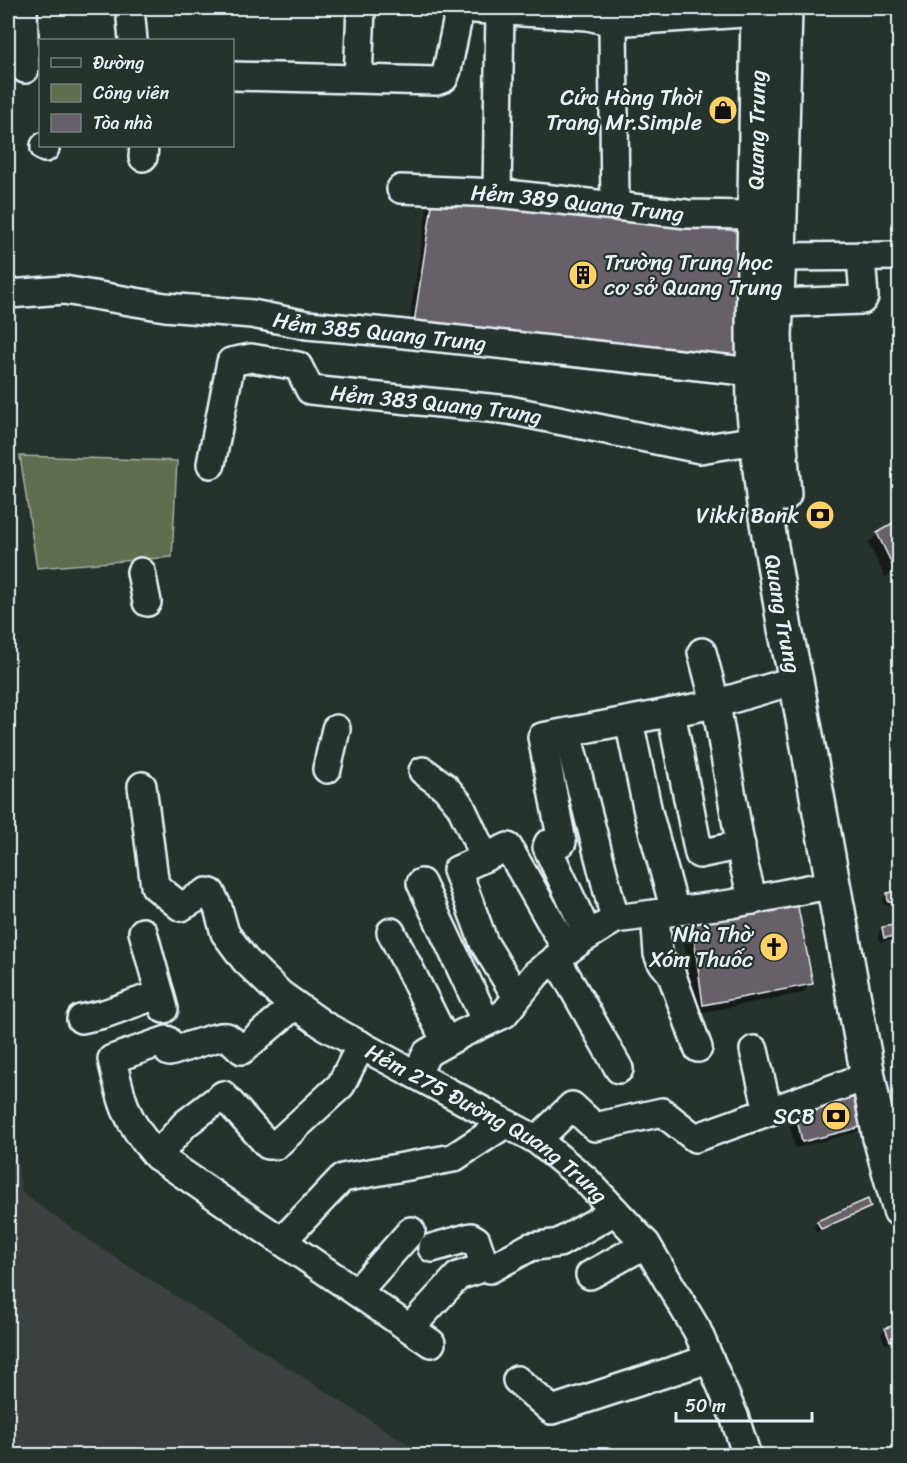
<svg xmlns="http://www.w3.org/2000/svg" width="907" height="1463" font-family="Sriracha,sans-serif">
  <rect width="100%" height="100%" fill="#26332d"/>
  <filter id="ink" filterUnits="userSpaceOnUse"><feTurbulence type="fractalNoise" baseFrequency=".0167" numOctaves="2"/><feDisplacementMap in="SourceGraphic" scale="12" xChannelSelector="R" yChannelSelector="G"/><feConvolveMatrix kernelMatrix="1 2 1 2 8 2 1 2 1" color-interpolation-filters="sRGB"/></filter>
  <g filter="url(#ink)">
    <path fill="#3a403f" d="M8 1103 22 1193 102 1249 425 1455H8Z"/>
    <path fill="#616d4f" stroke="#a4afa4" stroke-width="1.5" d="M20 456 177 461 172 557 37 568Z"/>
    <g fill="#0007">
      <path d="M434 200 742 227 408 330 427 207Z"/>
      <path d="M900 518V569L885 577 868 543Z"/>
      <path d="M900 893V904L884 905 883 899 888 894Z"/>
      <path d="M692 918 811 984 802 993 694 1014 682 927Z"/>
      <path d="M900 926V947L893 948 891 940 880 942 878 933 883 928Z"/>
      <path d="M900 959V970H898L897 962Z"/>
      <path d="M870 1095 868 1129 795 1148 788 1118Z"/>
      <path d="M870 1206 865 1211 816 1232 814 1227 818 1222Z"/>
      <path d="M900 1325V1341L885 1344 881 1334 886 1329Z"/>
    </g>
    <g fill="#676069" stroke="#e8f1f8" stroke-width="1.5">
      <path d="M433 198 743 226 746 367 414 323Z"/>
      <path d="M900 518V566L894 568 877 533Z"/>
      <path d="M900 891V901L888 902 887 893Z"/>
      <path d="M797 902 813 984 703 1005 691 916Z"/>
      <path d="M900 924V944L897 945 896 936 884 938 882 927Z"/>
      <path d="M871 1093 877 1123 802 1142 795 1109Z"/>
      <path d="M868 1199 871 1207 821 1229 817 1221Z"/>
      <path d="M900 1324V1339L890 1341 885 1328Z"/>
    </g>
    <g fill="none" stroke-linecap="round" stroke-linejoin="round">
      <g stroke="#e8f1f8" stroke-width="32">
        <g id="minor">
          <path d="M23 8 25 69"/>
          <path d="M130 8 133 40"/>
          <path d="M458 8 588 16 613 22 758 12"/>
          <path d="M613 22 615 206"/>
          <path d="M232 76 436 81 444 78 447 70 460 8"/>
          <path d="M358 78 361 8"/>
          <path d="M45 148V146"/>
          <path d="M143 157 144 146"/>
          <path id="s1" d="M401 189 497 193 687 214 754 215"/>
          <path d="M497 193 500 10"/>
          <path d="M779 257 900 256"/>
          <path id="s2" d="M8 294 64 290 165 307 252 314 307 325 386 332 753 372"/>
          <path d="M776 303 862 300 864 297 861 256"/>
          <path id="s3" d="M211 464 231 362 251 358 298 366 310 390 509 410 700 449 757 440"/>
          <path d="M141 572 147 602"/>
          <path d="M702 652 717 710 744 866 753 900"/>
          <path d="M671 713 699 854 741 845"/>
          <path d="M629 721 648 812 675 911"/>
          <path d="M567 733 615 919"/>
          <path d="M327 769 336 729"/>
          <path d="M423 771 445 787 460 805 484 856"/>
          <path id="s4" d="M142 786 155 886 181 907 207 892 211 893 218 908 225 933 245 960 280 994 325 1026 537 1140 586 1180 646 1244 697 1330 734 1416 747 1456"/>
          <path d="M421 883 486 1022"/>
          <path d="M655 914 658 954 661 961 671 973 698 1048"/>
          <path d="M143 932 164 1009"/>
          <path d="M391 932 446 1042"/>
          <path d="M588 935 547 847 548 844 562 842 542 737 715 704 796 680"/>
          <path d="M556 958 619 1069"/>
          <path d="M517 997 484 943 457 870 508 847 567 950"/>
          <path d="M295 1005 242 1050C237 1046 232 1040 227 1037 221 1034 179 1050 169 1052L167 1040 112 1059C122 1104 126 1121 157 1156L431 1343"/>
          <path d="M81 1019 104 1014 160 994"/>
          <path d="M754 1050 768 1111"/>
          <path d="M416 1075 427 1053 463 1033 504 1014 537 973 583 939 615 919 731 904 834 884"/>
          <path d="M537 1140 572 1106 595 1127 662 1112 695 1138 868 1076"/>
          <path d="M157 1156 185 1124 223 1095 268 1145H276L341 1085 361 1045"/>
          <path d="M283 1240 342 1178 453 1158 505 1124"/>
          <path d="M432 1248 471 1237 476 1240 485 1267 490 1269 530 1247 559 1243 615 1211"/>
          <path d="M590 1275 646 1244"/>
          <path d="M357 1292 411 1231"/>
          <path d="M410 1328 458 1276 485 1267"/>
          <path d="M517 1380 552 1410 709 1359"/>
        </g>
      </g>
      <g stroke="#e8f1f8" stroke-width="38">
        <g id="major">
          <path id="s5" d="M758 8 753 329 754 413 764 505 785 629 796 680 868 1076 880 1138 900 1210"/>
          <path d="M784 494 777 407 775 334 779 257 785 8"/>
        </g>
      </g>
      <use href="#minor" stroke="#26332d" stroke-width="27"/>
      <use href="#major" stroke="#26332d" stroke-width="33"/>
    </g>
  </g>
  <defs>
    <g id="shop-disc" transform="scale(1.5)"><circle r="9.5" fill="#ffd166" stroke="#26332d"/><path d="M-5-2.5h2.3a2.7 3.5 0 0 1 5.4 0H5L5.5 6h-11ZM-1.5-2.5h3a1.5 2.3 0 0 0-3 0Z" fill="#111"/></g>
    <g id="building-disc" transform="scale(1.5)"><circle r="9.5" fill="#ffd166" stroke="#26332d"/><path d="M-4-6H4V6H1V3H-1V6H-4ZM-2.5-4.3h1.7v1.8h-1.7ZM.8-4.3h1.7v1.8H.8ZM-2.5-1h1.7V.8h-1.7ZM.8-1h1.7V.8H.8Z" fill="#111"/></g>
    <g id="bank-disc" transform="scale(1.5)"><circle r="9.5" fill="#ffd166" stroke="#26332d"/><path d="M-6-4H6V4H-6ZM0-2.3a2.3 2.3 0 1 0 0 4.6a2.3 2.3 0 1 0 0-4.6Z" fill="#111"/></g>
    <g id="church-disc" transform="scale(1.5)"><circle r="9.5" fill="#ffd166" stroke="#26332d"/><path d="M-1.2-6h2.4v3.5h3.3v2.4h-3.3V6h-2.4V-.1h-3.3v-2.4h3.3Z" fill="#111"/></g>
  </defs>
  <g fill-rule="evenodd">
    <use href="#shop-disc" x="723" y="110"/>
    <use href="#building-disc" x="583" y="275"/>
    <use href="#bank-disc" x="820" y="515"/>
    <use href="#church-disc" x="774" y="947"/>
    <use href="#bank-disc" x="836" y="1116"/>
  </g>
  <g text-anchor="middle" stroke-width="4.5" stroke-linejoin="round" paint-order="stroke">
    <g font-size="22" fill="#e8f1f8" stroke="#26332d" text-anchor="end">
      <text x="702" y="105">Cửa Hàng Thời<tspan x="702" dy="25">Trang Mr.Simple</tspan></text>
      <text x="604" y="270" text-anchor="start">Trường Trung học<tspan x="604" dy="25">cơ sở Quang Trung</tspan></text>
      <text x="799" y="523">Vikki Bank</text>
      <text x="753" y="942">Nhà Thờ<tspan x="753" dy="25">Xóm Thuốc</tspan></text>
      <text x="815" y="1124">SCB</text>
    </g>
    <g font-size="22" fill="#e8f1f8" stroke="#26332d">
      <text transform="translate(756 130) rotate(-89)" y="8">Quang Trung</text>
      <text dy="8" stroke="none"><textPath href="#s1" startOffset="177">Hẻm 389 Quang Trung</textPath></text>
      <text dy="8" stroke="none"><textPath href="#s2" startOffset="375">Hẻm 385 Quang Trung</textPath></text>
      <text dy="8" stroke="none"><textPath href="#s3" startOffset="326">Hẻm 383 Quang Trung</textPath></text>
      <text dy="8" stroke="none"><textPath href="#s5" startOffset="608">Quang Trung</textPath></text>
      <text dy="8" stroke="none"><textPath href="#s4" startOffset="538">Hẻm 275 Đường Quang Trung</textPath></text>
    </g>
  </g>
  <rect width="907" height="1463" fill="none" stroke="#26332d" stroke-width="30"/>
  <rect x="15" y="15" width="877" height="1433" fill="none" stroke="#e8f1f8" stroke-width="2" filter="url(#ink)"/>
  <rect x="39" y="39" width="195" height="108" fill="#26332d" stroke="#747f7e" stroke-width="1.5"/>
  <rect x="51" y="58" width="30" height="9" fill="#26332d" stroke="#747f7e" stroke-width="1.5"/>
  <text x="93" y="69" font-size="18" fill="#e8f1f8">Đường</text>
  <rect x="51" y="84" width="30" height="18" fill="#616d4f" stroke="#747f7e" stroke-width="1.5"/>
  <text x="93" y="99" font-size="18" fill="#e8f1f8">Công viên</text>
  <rect x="51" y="114" width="30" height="18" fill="#676069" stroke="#747f7e" stroke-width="1.5"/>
  <text x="93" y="129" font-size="18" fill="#e8f1f8">Tòa nhà</text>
  <path d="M676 1412v9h136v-9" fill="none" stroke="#e8f1f8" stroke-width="3"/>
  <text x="685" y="1412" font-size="18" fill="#e8f1f8" stroke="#26332d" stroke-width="4.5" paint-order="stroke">50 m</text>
</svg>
